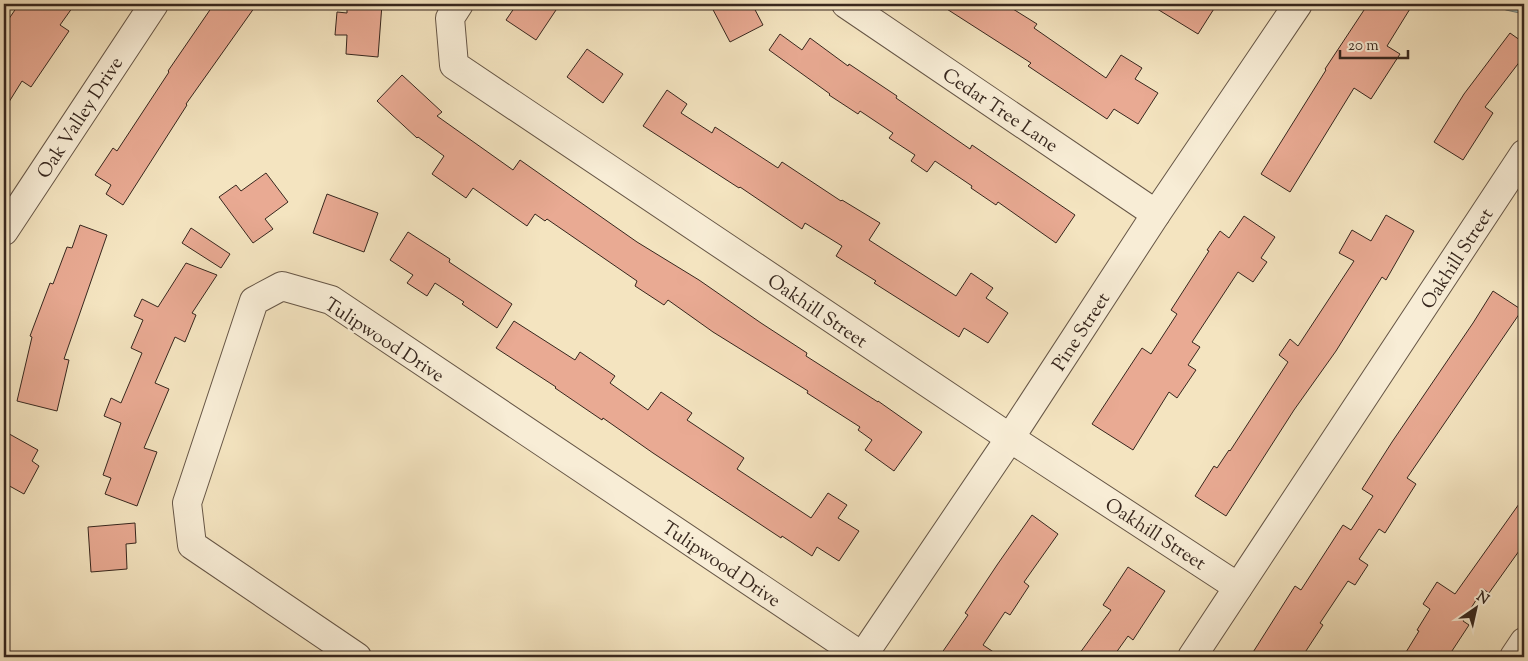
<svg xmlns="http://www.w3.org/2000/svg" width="1528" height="661" font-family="'Sorts Mill Goudy',serif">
  <rect width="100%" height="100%" fill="#f4e4c0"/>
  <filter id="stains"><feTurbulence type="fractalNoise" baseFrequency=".004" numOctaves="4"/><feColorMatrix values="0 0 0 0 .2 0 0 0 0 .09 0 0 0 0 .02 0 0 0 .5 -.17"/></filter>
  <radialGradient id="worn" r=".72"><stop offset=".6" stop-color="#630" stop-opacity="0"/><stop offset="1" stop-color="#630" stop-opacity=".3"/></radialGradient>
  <path fill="#9ebdb9" stroke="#75817b" d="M1494 4H1524V14L1506 10Z"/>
  <g fill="#e9aa93" stroke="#37271e">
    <path d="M19 4H75L60 25 69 31 31 87 22 81 4 110V26Z"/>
    <path d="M214 4H257L186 104 187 105 123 205 106 194 111 185 95 175 113 148 117 151 169 72 168 71Z"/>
    <path d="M347 4H382L378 57 346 54 347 35H335L337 12 347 13Z"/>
    <path d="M517 4H560L536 40 506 20Z"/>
    <path d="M710 4H752L763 25 730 42Z"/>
    <path d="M939 4H1005L1037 24 1034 28 1106 78 1121 55 1142 68 1135 79 1158 93 1138 124 1114 109 1107 119 1028 66 1031 63Z"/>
    <path d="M1149 4H1217L1198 34Z"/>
    <path d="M1368 4H1413L1387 46 1400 54 1371 99 1354 88 1290 192 1261 174 1326 70 1325 69Z"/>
    <path d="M1510 33 1524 43V56L1485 107 1493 113 1463 160 1434 142 1464 94Z"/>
    <path d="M780 34 802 50 810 38 848 66 849 64 897 96 896 98 970 149 972 145 1075 215 1056 243 998 202 996 205 971 188 972 186 935 161 927 172 911 161 915 155 889 138 893 133 860 111 858 114 829 95 830 94 769 50Z"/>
    <path d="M587 49 623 74 603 103 567 77Z"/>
    <path d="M402 75 442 112 437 116 513 170 520 160 637 242 699 280 761 323 807 353 806 356 878 402V401L922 432 894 471 865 450 872 440 858 430 860 427 807 393 808 391 713 332 668 300 664 305 635 286 637 281 547 219 545 221 535 214 527 226 473 188 466 198 432 174 444 156 418 137 417 138 377 101Z"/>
    <path d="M667 90 687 104 681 113 712 133 715 127 778 168 782 162 841 201 842 200 880 223 869 240 956 296 971 273 993 288 986 298 1008 313 988 343 964 328 959 337 874 283 876 281 836 256 842 246 805 223 802 229 740 187 739 188 643 126Z"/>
    <path d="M266 173 288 202 265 219 273 229 253 243 219 197 236 185 241 191Z"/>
    <path d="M327 194 378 213 364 252 313 233Z"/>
    <path d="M1386 215 1414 231 1386 280 1382 277 1336 351 1294 410 1226 516 1195 496 1214 466 1217 468 1229 450 1230 451 1288 362 1279 355 1290 339 1298 346 1354 261 1339 253 1352 230 1371 241Z"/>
    <path d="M1244 216 1275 237 1261 258 1267 262 1253 282 1238 272 1192 342 1200 347 1188 365 1196 370 1177 398 1169 392 1133 450 1092 424 1142 348 1151 354 1177 314 1171 310 1209 251 1207 250 1220 231 1229 238Z"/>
    <path d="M80 225 107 235 64 359 69 360 57 411 17 401 32 337 30 336 50 283 53 284 67 247 72 248Z"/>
    <path d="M191 228 230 254 221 268 182 243Z"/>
    <path d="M408 232 450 259 449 262 512 304 497 328 462 304 464 302 435 283 427 296 407 283 413 275 390 260Z"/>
    <path d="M186 263 217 275 192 313 196 315 185 342 175 337 155 383 169 389 144 448 157 452 137 506 105 494 111 478 103 475 121 423 104 416 111 398 121 403 142 353 131 348 143 320 134 316 142 299 158 307Z"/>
    <path d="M1493 291 1522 310 1407 478 1416 484 1385 533 1379 529 1359 559 1368 565 1355 585 1348 581 1320 623 1323 625 1302 657H1250L1295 586 1301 590 1343 525 1351 530 1373 496 1362 489 1392 442 1473 323Z"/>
    <path d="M514 321 575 360 580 352 615 376 610 383 648 410 661 392 692 413 687 420 744 458 737 469 811 518 828 493 847 505 838 518 859 531 839 561 817 547 812 556 782 536 781 538 653 453 603 418 602 420 555 388 556 387 496 348Z"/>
    <path d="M4 431 38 450 32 461 39 466 24 494 4 483Z"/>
    <path d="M1524 497V544L1489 593 1483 589 1463 621 1469 625 1448 657H1403L1419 631 1417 630 1430 609 1423 604 1437 582 1455 594Z"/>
    <path d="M1032 515 1058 534 1024 582 1029 586 1010 615 1005 612 983 645 1001 657H939L968 615 965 613 997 565Z"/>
    <path d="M135 523 136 543 126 544 127 569 91 572 88 527Z"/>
    <path d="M1128 567 1165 591 1133 640 1128 636 1113 657H1077L1111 610 1103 605Z"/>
  </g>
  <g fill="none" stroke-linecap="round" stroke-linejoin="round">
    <g stroke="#665646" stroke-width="30">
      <g id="minor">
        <path d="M459 4 450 18 454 65 1010 438 1238 587"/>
        <path d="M846 4 1156 214"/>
        <path d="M4 231 154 4"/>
        <path d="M357 657 192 545 187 503 254 301 282 286 331 300 863 657"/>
        <path d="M862 657 1010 438 1156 214 1298 4"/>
        <path d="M1192 657 1524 154"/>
        <path d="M1514 657 1524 642"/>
      </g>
    </g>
    <use href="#minor" stroke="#f8edd6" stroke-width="28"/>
  </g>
  <g text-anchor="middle" stroke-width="4" stroke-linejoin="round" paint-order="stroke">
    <g font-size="19" fill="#37271e" stroke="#f8edd6">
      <text transform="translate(1001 109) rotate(34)" y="7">Cedar Tree Lane</text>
      <text transform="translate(79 117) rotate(-57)" y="7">Oak Valley Drive</text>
      <text transform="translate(1456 258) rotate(-57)" y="7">Oakhill Street</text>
      <text transform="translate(818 310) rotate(34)" y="7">Oakhill Street</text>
      <text transform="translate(1080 331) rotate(-57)" y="7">Pine Street</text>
      <text transform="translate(385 339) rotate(33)" y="7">Tulipwood Drive</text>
      <text transform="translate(1156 533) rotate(33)" y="7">Oakhill Street</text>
      <text transform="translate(722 563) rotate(34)" y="7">Tulipwood Drive</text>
    </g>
  </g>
  <rect width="1528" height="661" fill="none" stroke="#f4e4c0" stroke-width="20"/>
  <rect x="5" y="5" width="1518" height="651" fill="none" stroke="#37271e" stroke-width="2.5"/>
  <rect x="10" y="10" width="1508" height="641" fill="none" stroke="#37271e"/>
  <g transform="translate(1476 608) rotate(34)" stroke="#f8edd6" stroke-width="4" paint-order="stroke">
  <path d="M0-4L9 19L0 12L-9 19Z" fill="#37271e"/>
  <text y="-8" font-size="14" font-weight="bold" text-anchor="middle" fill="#37271e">N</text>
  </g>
  <path d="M1340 50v8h68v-8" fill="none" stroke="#37271e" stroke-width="2.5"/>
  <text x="1348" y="50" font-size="15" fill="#37271e" stroke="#f8edd6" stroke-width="4" paint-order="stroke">20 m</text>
  <rect width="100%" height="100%" filter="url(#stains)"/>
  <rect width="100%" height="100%" fill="url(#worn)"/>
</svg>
